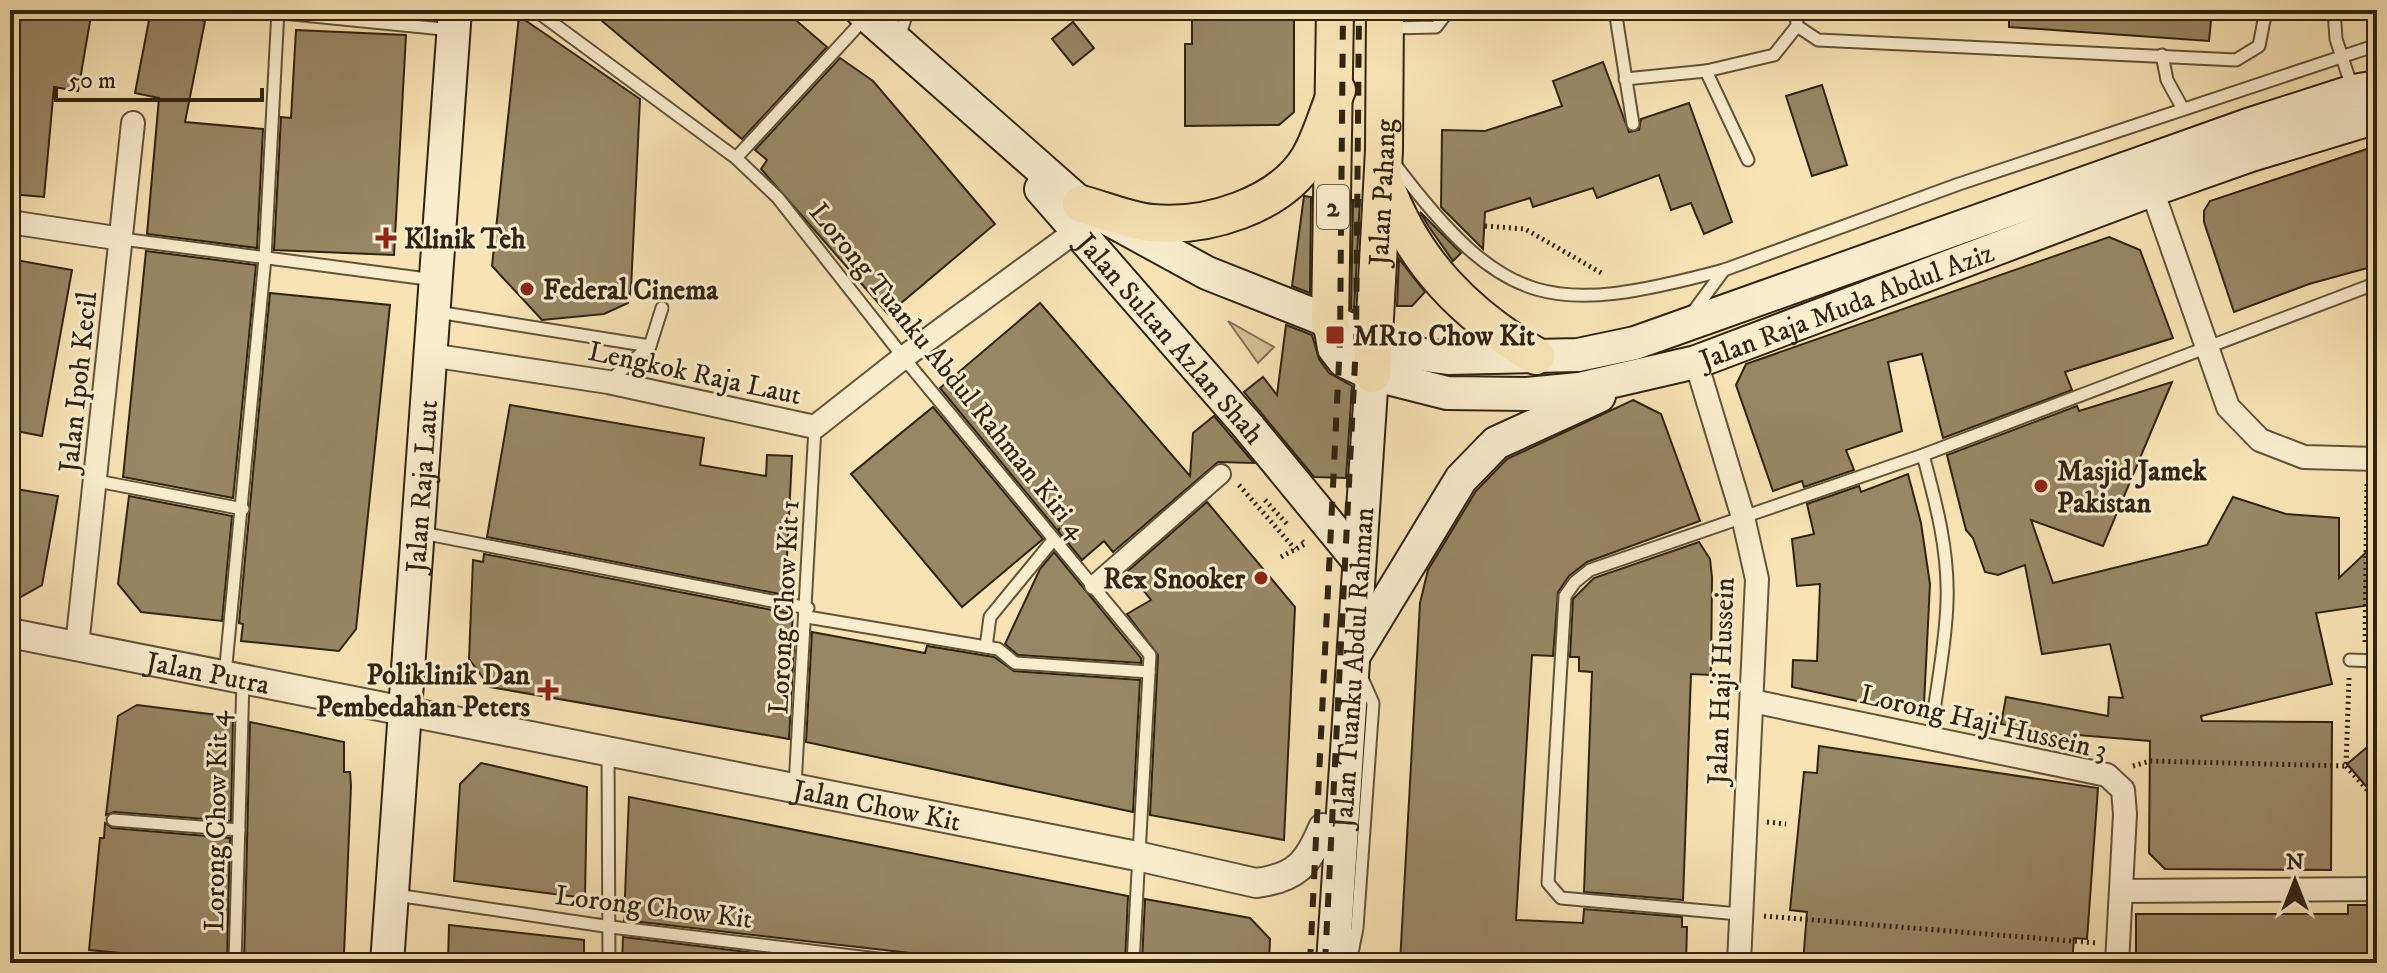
<svg xmlns="http://www.w3.org/2000/svg" width="2387" height="973" font-family="'IM FELL DW Pica',serif">
  <rect width="100%" height="100%" fill="#f7e3b4"/>
  <filter id="stains"><feTurbulence type="fractalNoise" baseFrequency=".0025" numOctaves="4"/><feColorMatrix values="0 0 0 0 .2 0 0 0 0 .09 0 0 0 0 .02 0 0 0 .5 -.17"/></filter>
  <radialGradient id="worn" r=".72"><stop offset=".6" stop-color="#630" stop-opacity="0"/><stop offset="1" stop-color="#630" stop-opacity=".3"/></radialGradient>
  <path fill="#d5c298" stroke="#837254" stroke-width="2" d="M1228 321 1274 347 1258 363Z"/>
  <g fill="#988765" stroke="#312310" stroke-width="2">
    <path d="M10 10H92L78 91 54 87 44 197 10 194 15 81 10 80Z"/>
    <path d="M151 10 205 21 185 122 263 129 257 248 147 234 159 98 135 93Z"/>
    <path d="M589 10H784L827 47 742 139Z"/>
    <path d="M1192 10H1294V112L1279 125 1185 126V44H1192Z"/>
    <path d="M2009 10H2212L2209 41 2009 27Z"/>
    <path d="M519 16 640 99 631 289 628 303 604 314 542 320 492 266Z"/>
    <path d="M1073 22 1094 48 1073 65 1052 39Z"/>
    <path d="M296 30 406 35 394 255 274 250 281 117 291 118Z"/>
    <path d="M840 58 873 81 995 224 888 314 761 169 767 160 755 150Z"/>
    <path d="M1603 62 1629 132 1639 130 1641 119 1689 103 1732 222 1704 234 1691 203 1671 210 1659 175 1597 198 1593 188 1533 207 1530 198 1485 212 1483 249 1441 207 1442 130 1485 131 1562 106 1553 81Z"/>
    <path d="M1822 85 1847 165 1812 176 1786 96Z"/>
    <path d="M2370 148 2371 267 2309 284 2234 312 2204 222V211L2210 201Z"/>
    <path d="M1304 196 1311 197 1310 293 1292 286Z"/>
    <path d="M1353 200H1360L1354 311 1351 309Z"/>
    <path d="M1420 212 1461 253 1453 261 1429 227Z"/>
    <path d="M2109 237 2140 250 2173 338 2065 372 2072 390 1943 438 1922 354 1888 362 1902 431 1846 450 1854 470 1804 487 1802 481 1773 491 1736 385 1746 364Z"/>
    <path d="M146 251 256 265 233 498 123 477Z"/>
    <path d="M10 259 72 270 42 436 10 430Z"/>
    <path d="M1399 259 1425 292 1412 306H1397Z"/>
    <path d="M270 293 390 305 356 629 339 651 241 641 243 624 239 623Z"/>
    <path d="M1040 303 1190 476 1193 433 1214 416 1254 463 1218 462 1113 552 1104 541 1082 560 1058 531 1060 528 1057 530 940 388Z"/>
    <path d="M1286 325 1312 335 1319 359 1329 373 1352 386 1346 478 1314 477 1244 392 1263 377 1277 395Z"/>
    <path d="M2172 382 2103 546 2031 520 2053 583 2207 545 2233 497 2286 514 2339 518V578L2377 542V604L2316 613 2332 684 2201 716 2202 721 2332 722 2331 870 2165 869 2149 853 2150 741 2078 735V738L2001 724 2006 697 2108 716 2109 697 2123 698 2110 644 2042 654 2025 565 1998 575 1985 572 1973 538 1966 530 1947 455 2077 406 2079 411Z"/>
    <path d="M1633 400 1661 414 1700 521 1587 562 1569 576 1558 592 1553 656 1532 655 1516 920 1583 923 1584 909 1682 917V927H1687L1686 963H1400L1420 603 1428 570 1476 491 1507 459Z"/>
    <path d="M510 405 704 438 700 465 766 476 767 455 792 456 785 595 487 537Z"/>
    <path d="M933 407 1043 539 962 607 851 474Z"/>
    <path d="M1908 474 1921 523 1930 584 1924 704 1917 714 1792 687 1793 660 1817 661 1820 584 1797 586 1792 539 1814 534 1807 504 1859 486 1861 492Z"/>
    <path d="M10 488 58 496 42 585 10 603Z"/>
    <path d="M129 496 232 516 222 621 141 612 118 584Z"/>
    <path d="M1207 502 1295 607 1284 840 1150 815 1158 655 1127 614 1151 600 1128 571Z"/>
    <path d="M1699 542 1710 559 1712 577 1711 675 1691 674 1683 900 1584 892 1592 672 1579 671V657H1570L1573 599 1594 578Z"/>
    <path d="M1054 552 1141 658V663L1018 655 1005 644 1040 569Z"/>
    <path d="M484 554 793 614 792 628 795 629 789 739 490 687 469 659 473 560 483 562Z"/>
    <path d="M812 632 925 653 927 646 994 657 1014 671 1140 680 1133 812 806 742Z"/>
    <path d="M137 705 233 717 231 821 114 812 106 815 118 716Z"/>
    <path d="M250 722 344 742V772H350L351 786 344 954 331 963H244Z"/>
    <path d="M2377 739V799L2347 764Z"/>
    <path d="M1819 746 2098 788 2087 939 2074 938 2072 963H1803L1807 912 1790 910 1804 772 1817 773Z"/>
    <path d="M481 763 587 787 585 898 454 881 460 784Z"/>
    <path d="M629 797 1128 896 1125 963H997L624 920Z"/>
    <path d="M105 823 112 828 230 838 227 963 89 950 100 838H104Z"/>
    <path d="M1145 899 1250 918 1270 939 1269 963H1142Z"/>
    <path d="M2348 905H2377V963H2136V914H2348Z"/>
    <path d="M449 925 584 940V963H448Z"/>
    <path d="M623 937 840 963H622Z"/>
  </g>
  <g fill="none" stroke-linecap="round" stroke-linejoin="round">
    <g stroke="#625339" stroke-width="15">
      <g id="service">
        <path d="M252 10 453 30"/>
        <path d="M535 10 736 158 778 198 912 368 1150 655 1133 963"/>
        <path d="M1615 10 1633 124"/>
        <path d="M2334 10 2336 39 2352 87"/>
        <path d="M1797 26 1818 40 2236 60 2259 46 2266 10"/>
        <path d="M1390 28 1436 27 1449 10"/>
        <path d="M898 40 908 10"/>
        <path d="M2162 55 2167 80 2183 109"/>
        <path d="M1625 79 1706 71"/>
        <path d="M736 158 867 16"/>
        <path d="M1748 160 1706 71 1774 55 1797 26 1796 10"/>
        <path d="M1394 163C1505 310 1551 316 1724 270"/>
        <path d="M122 239 435 280"/>
        <path d="M437 312 650 346"/>
        <path d="M1693 312 1724 270 1959 184 2377 45"/>
        <path d="M608 382 650 346 662 308"/>
        <path d="M1923 455C1936 503 1949 551 1947 602 1946 640 1938 680 1933 718"/>
        <path d="M97 481 243 509"/>
        <path d="M422 533 808 608"/>
        <path d="M807 617 998 649 1015 663 1149 672"/>
        <path d="M986 647 990 617 1054 539"/>
        <path d="M2350 660 2377 661"/>
        <path d="M225 675 265 258 278 10"/>
        <path d="M608 752 609 963"/>
        <path d="M795 786 815 427"/>
        <path d="M113 820 239 830"/>
        <path d="M396 895 611 927 911 963"/>
        <path d="M1739 914 1561 898 1548 883 1565 596 1575 582 1590 570 1923 455 2377 283"/>
        <path d="M235 963 243 680"/>
        <path d="M1350 963 1357 928 1373 703 1361 676"/>
      </g>
    </g>
    <g stroke="#625339" stroke-width="22">
      <path id="pedestrian" d="M1094 585 1221 474"/>
    </g>
    <g stroke="#625339" stroke-width="26">
      <g id="minor">
        <path d="M2152 190 2228 407 2260 440 2304 457 2377 459"/>
        <path d="M10 222 122 239"/>
        <path d="M430 355 608 382 815 427 904 357 1076 231"/>
        <path d="M1696 362 1743 517 1757 579 1739 963"/>
        <path d="M77 646 133 123"/>
        <path d="M1752 701 2107 775 2123 790 2125 814 2117 963"/>
        <path d="M2122 891 2377 889"/>
      </g>
    </g>
    <g stroke="#625339" stroke-width="32">
      <g id="tertiary">
        <path id="s1" d="M10 633 1137 856 1256 883C1296 878 1308 864 1323 828"/>
      </g>
    </g>
    <g stroke="#312310" stroke-width="36">
      <g id="secondary">
        <path d="M861 10 1081 204 1207 273 1410 353 1448 358 1578 355 1635 343 2248 125 2354 91 2377 87"/>
        <path id="s2" d="M1041 189 1247 425 1358 560"/>
        <path id="s3" d="M1330 324 1334 348 1344 361 1372 374 1447 393 1527 394 1579 389 1696 362 2152 190 2251 155 2377 117"/>
        <path d="M1356 652 1461 479 1496 443 1599 396"/>
        <path id="s4" d="M387 963 455 10"/>
        <path id="s5" d="M1333 963 1372 374"/>
      </g>
    </g>
    <g stroke="#312310" stroke-width="40">
      <g id="primary">
        <path d="M1385 184C1413 262 1466 315 1536 356"/>
        <path d="M1081 204C1104 210 1129 221 1152 223 1206 228 1280 206 1309 158 1321 138 1328 111 1337 90"/>
        <path d="M1330 324 1335 10"/>
        <path id="s6" d="M1372 374 1384 150 1385 10"/>
      </g>
    </g>
    <g stroke="#312310" stroke-width="5" stroke-dasharray="2 4" stroke-linecap="butt">
      <path d="M1485 226 1525 229 1603 274"/>
      <path d="M1239 485 1295 549"/>
      <path d="M1265 500 1287 524"/>
      <path d="M1281 557 1305 544 1302 541"/>
      <path d="M2365 642 2367 480"/>
      <path d="M2133 766 2150 761 2346 766 2349 678"/>
      <path d="M2346 766 2377 801"/>
      <path d="M1767 822 1786 824"/>
      <path d="M1764 916 2097 943"/>
    </g>
    <use href="#service" stroke="#faedce" stroke-width="11"/>
    <use href="#pedestrian" stroke="#faedce" stroke-width="18"/>
    <use href="#minor" stroke="#faedce" stroke-width="22"/>
    <use href="#tertiary" stroke="#faedce" stroke-width="28"/>
    <use href="#secondary" stroke="#faedce" stroke-width="32"/>
    <use href="#primary" stroke="#f7e3b4" stroke-width="36"/>
    <g stroke="#312310" stroke-width="6" stroke-dasharray="14 14" stroke-linecap="butt">
      <path d="M1310 963 1340 341 1343 10"/>
      <path d="M1325 963 1356 343 1359 10"/>
    </g>
  </g>
  <g fill="#8f2418" stroke="#faedce" stroke-width="3">
    <path d="M382 226h8v8h8v8h-8v8h-8v-8h-8v-8h8z"/>
    <circle cx="527" cy="289" r="8"/>
    <rect x="1325" y="325" width="20" height="20" rx="4"/>
    <circle cx="2041" cy="486" r="8"/>
    <circle cx="1261" cy="578" r="8"/>
    <path d="M544 678h8v8h8v8h-8v8h-8v-8h-8v-8h8z"/>
  </g>
  <g text-anchor="middle" stroke-width="6" stroke-linejoin="round" paint-order="stroke">
    <rect fill="#faedce" stroke="#6d6049" stroke-width="2" x="1317" y="185" width="32" height="44" rx="6"/>
    <g font-size="26" font-weight="bold" fill="#312310">
      <text x="1333" y="216">2</text>
    </g>
    <g font-size="28" fill="#312310" stroke="#faedce">
      <text dy="10" stroke="none"><textPath href="#s6" startOffset="182">Jalan Pahang</textPath></text>
      <text dy="10" stroke="none"><textPath href="#s3" startOffset="562">Jalan Raja Muda Abdul Aziz</textPath></text>
      <text dy="10" stroke="none"><textPath href="#s2" startOffset="198">Jalan Sultan Azlan Shah</textPath></text>
      <text transform="translate(949 370) rotate(51)" y="10">Lorong Tuanku Abdul Rahman Kiri 4</text>
      <text transform="translate(695 372) rotate(12)" y="10">Lengkok Raja Laut</text>
      <text transform="translate(77 382) rotate(-84)" y="10">Jalan Ipoh Kecil</text>
      <text dy="10" stroke="none"><textPath href="#s4" startOffset="478">Jalan Raja Laut</textPath></text>
      <text transform="translate(783 607) rotate(-87)" y="10">Lorong Chow Kit 1</text>
      <text dy="10" stroke="none"><textPath href="#s5" startOffset="296">Jalan Tuanku Abdul Rahman</textPath></text>
      <text dy="10" stroke="none"><textPath href="#s1" startOffset="202">Jalan Putra</textPath></text>
      <text transform="translate(1720 681) rotate(-88)" y="10">Jalan Haji Hussein</text>
      <text transform="translate(1984 721) rotate(13)" y="10">Lorong Haji Hussein 3</text>
      <text dy="10" stroke="none"><textPath href="#s1" startOffset="884">Jalan Chow Kit</textPath></text>
      <text transform="translate(215 821) rotate(-89)" y="10">Lorong Chow Kit 4</text>
      <text transform="translate(654 906) rotate(7)" y="10">Lorong Chow Kit</text>
    </g>
    <g font-size="28" font-weight="bold" fill="#312310" stroke="#faedce" text-anchor="start">
      <text x="404" y="248">Klinik Teh</text>
      <text x="543" y="299">Federal Cinema</text>
      <text x="1353" y="345">MR10 Chow Kit</text>
      <text x="2057" y="480">Masjid Jamek<tspan x="2057" dy="32">Pakistan</tspan></text>
      <text x="1245" y="588" text-anchor="end">Rex Snooker</text>
      <text x="530" y="684" text-anchor="end">Poliklinik Dan<tspan x="530" dy="32">Pembedahan Peters</tspan></text>
    </g>
  </g>
  <rect width="2387" height="973" fill="none" stroke="#f7e3b4" stroke-width="40"/>
  <rect x="12" y="12" width="2363" height="949" fill="none" stroke="#312310" stroke-width="4"/>
  <rect x="20" y="20" width="2347" height="933" fill="none" stroke="#312310" stroke-width="2"/>
  <g transform="translate(2295 881)" stroke="#faedce" stroke-width="6" paint-order="stroke">
  <path d="M0-6L14 30L0 20L-14 30Z" fill="#312310"/>
  <text y="-12" font-size="22" font-weight="bold" text-anchor="middle" fill="#312310">N</text>
  </g>
  <path d="M56 88v12h206v-12" fill="none" stroke="#312310" stroke-width="4"/>
  <text x="68" y="88" font-size="24" fill="#312310" stroke="#faedce" stroke-width="6" paint-order="stroke">50 m</text>
  <rect width="100%" height="100%" filter="url(#stains)"/>
  <rect width="100%" height="100%" fill="url(#worn)"/>
</svg>
